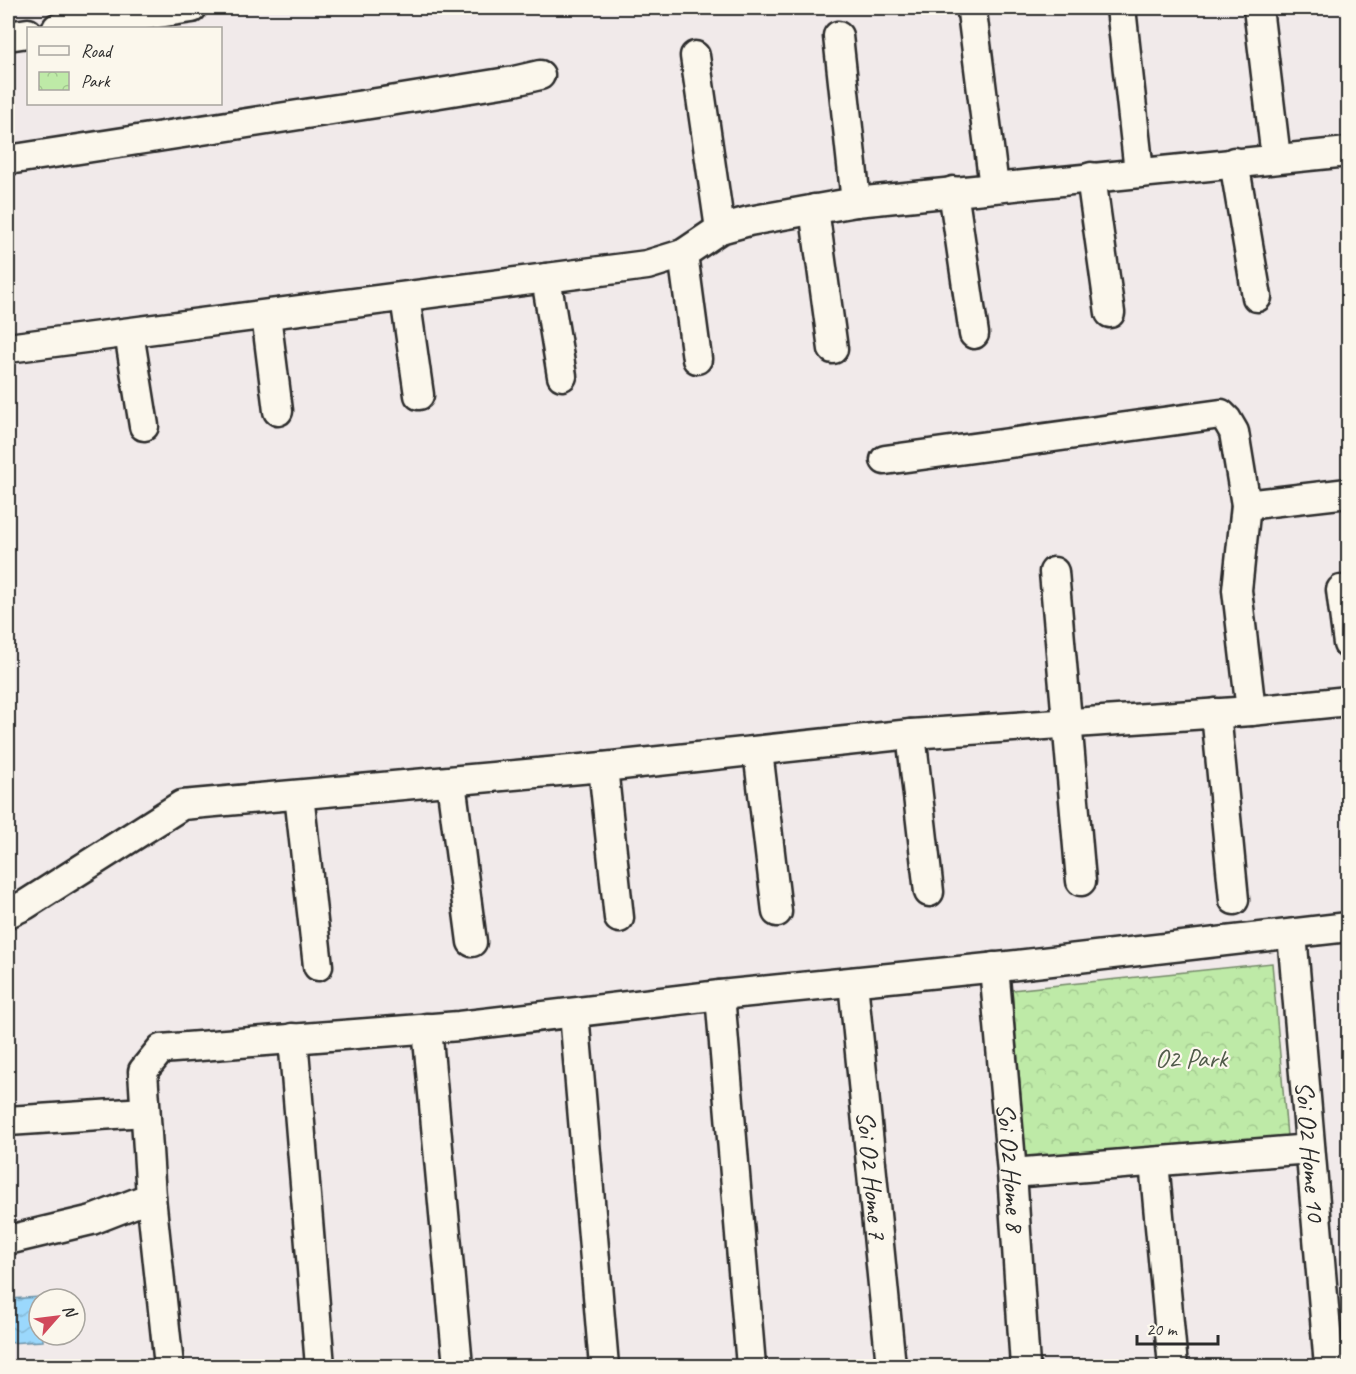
<svg xmlns="http://www.w3.org/2000/svg" width="1356" height="1374" font-family="Caveat,sans-serif">
  <defs>
    <pattern id="park-crowns" width="20" height="18" patternUnits="userSpaceOnUse" patternTransform="scale(1.5)"><rect width="20" height="18" fill="#beeaa7"/><path d="M2 6a3 3 0 1 1 6 0M12 15a3 3 0 1 1 6 0" fill="none" stroke="#a3c990"/></pattern>
    <pattern id="water-waves" width="16" height="10" patternUnits="userSpaceOnUse" patternTransform="scale(1.5)"><rect width="16" height="10" fill="#9bd8fc"/><path d="M0 5q4-4 8 0t8 0" fill="none" stroke="#86bad8"/></pattern>
  </defs>
  <rect width="100%" height="100%" fill="#f1eaea"/>
  <filter id="ink" filterUnits="userSpaceOnUse"><feTurbulence type="fractalNoise" baseFrequency=".0167" numOctaves="2"/><feDisplacementMap in="SourceGraphic" scale="12" xChannelSelector="R" yChannelSelector="G"/><feConvolveMatrix kernelMatrix="1 2 1 2 8 2 1 2 1" color-interpolation-filters="sRGB"/></filter>
  <g filter="url(#ink)">
    <path fill="url(#park-crowns)" stroke="#748a69" stroke-width="1.5" d="M1272 963 1287 1136 1026 1159 1012 990Z"/>
    <path fill="url(#water-waves)" stroke="#6e93a8" stroke-width="1.5" d="M41 1297 39 1335H43V1341L8 1343V1299Z"/>
    <g fill="none" stroke-linecap="round" stroke-linejoin="round">
      <g stroke="#2b2b2b" stroke-width="33">
        <g id="street">
          <path d="M1121 8 1139 172"/>
          <path d="M1258 8 1276 158"/>
          <path d="M972 12 994 187"/>
          <path d="M57 28 192 8"/>
          <path d="M8 36 28 33"/>
          <path d="M838 36 856 202"/>
          <path d="M695 56 720 229"/>
          <path d="M8 160 396 100 514 81 540 75"/>
          <path d="M1234 162 1257 297"/>
          <path d="M1091 177 1110 313"/>
          <path d="M953 191 974 334"/>
          <path d="M814 209 833 349"/>
          <path d="M683 254 697 359"/>
          <path d="M546 278 562 376"/>
          <path d="M405 297 419 395"/>
          <path d="M266 315 278 411"/>
          <path d="M129 333 144 426"/>
          <path d="M8 348 647 265 683 254 720 229 749 221 856 202 1348 152"/>
          <path d="M885 460 1221 414 1227 420 1234 432 1246 505 1237 590 1251 711"/>
          <path d="M1246 505 1348 493"/>
          <path d="M1054 572 1081 881"/>
          <path d="M1341 590 1348 644"/>
          <path d="M1216 713 1234 900"/>
          <path d="M911 734 929 892"/>
          <path d="M758 751 777 912"/>
          <path d="M603 767 619 918"/>
          <path d="M451 782 472 942"/>
          <path d="M299 795 318 966"/>
          <path d="M8 913 25 905 182 805 603 767 911 734 1251 711 1348 701"/>
          <path id="s1" d="M1292 934 1329 1366"/>
          <path id="s2" d="M994 967 1012 1173 1025 1366"/>
          <path id="s3" d="M853 982 891 1366"/>
          <path d="M720 995 751 1366"/>
          <path d="M574 1013 604 1366"/>
          <path d="M427 1028 458 1366"/>
          <path d="M293 1038 320 1366"/>
          <path d="M8 1121 145 1112"/>
          <path d="M1154 1162 1173 1366"/>
          <path d="M1012 1173 1310 1149"/>
          <path d="M151 1197 169 1366"/>
          <path d="M8 1240 92 1220 151 1197 143 1071 161 1049 459 1026 720 995 1008 966 1348 927"/>
        </g>
      </g>
      <use href="#street" stroke="#fbf7ec" stroke-width="28"/>
    </g>
  </g>
  <g text-anchor="middle" stroke-width="4.5" stroke-linejoin="round" paint-order="stroke">
    <g font-size="26" fill="#505b4a" stroke="#fbf7ec">
      <text x="1191" y="1067">O2 Park</text>
    </g>
    <g font-size="26" fill="#2b2b2b" stroke="#fbf7ec">
      <text dy="9" stroke="none"><textPath href="#s1" startOffset="218">Soi O2 Home 10</textPath></text>
      <text dy="9" stroke="none"><textPath href="#s2" startOffset="201">Soi O2 Home 8</textPath></text>
      <text dy="9" stroke="none"><textPath href="#s3" startOffset="194">Soi O2 Home 7</textPath></text>
    </g>
  </g>
  <rect width="1356" height="1374" fill="none" stroke="#fbf7ec" stroke-width="30"/>
  <rect x="15" y="15" width="1326" height="1344" fill="none" stroke="#2b2b2b" stroke-width="2" filter="url(#ink)"/>
  <rect x="27" y="27" width="195" height="78" fill="#fbf7ec" stroke="#a8a59f" stroke-width="1.5"/>
  <rect x="39" y="46" width="30" height="9" fill="#fbf7ec" stroke="#a8a59f" stroke-width="1.5"/>
  <text x="81" y="57" font-size="18" fill="#2b2b2b">Road</text>
  <rect x="39" y="72" width="30" height="18" fill="url(#park-crowns)" stroke="#a8a59f" stroke-width="1.5"/>
  <text x="81" y="87" font-size="18" fill="#2b2b2b">Park</text>
  <g transform="translate(57 1317) rotate(62)"><circle r="28" fill="#fbf7ec" stroke="#a8a59f" stroke-width="1.5"/>
  <path d="M0-4.5L10 22L0 15L-10 22Z" fill="#d1495b"/>
  <text y="-9" font-size="16" font-weight="bold" text-anchor="middle" fill="#2b2b2b">N</text>
  </g>
  <path d="M1137 1335v9h81v-9" fill="none" stroke="#2b2b2b" stroke-width="3"/>
  <text x="1146" y="1335" font-size="18" fill="#2b2b2b" stroke="#fbf7ec" stroke-width="4.5" paint-order="stroke">20 m</text>
</svg>
